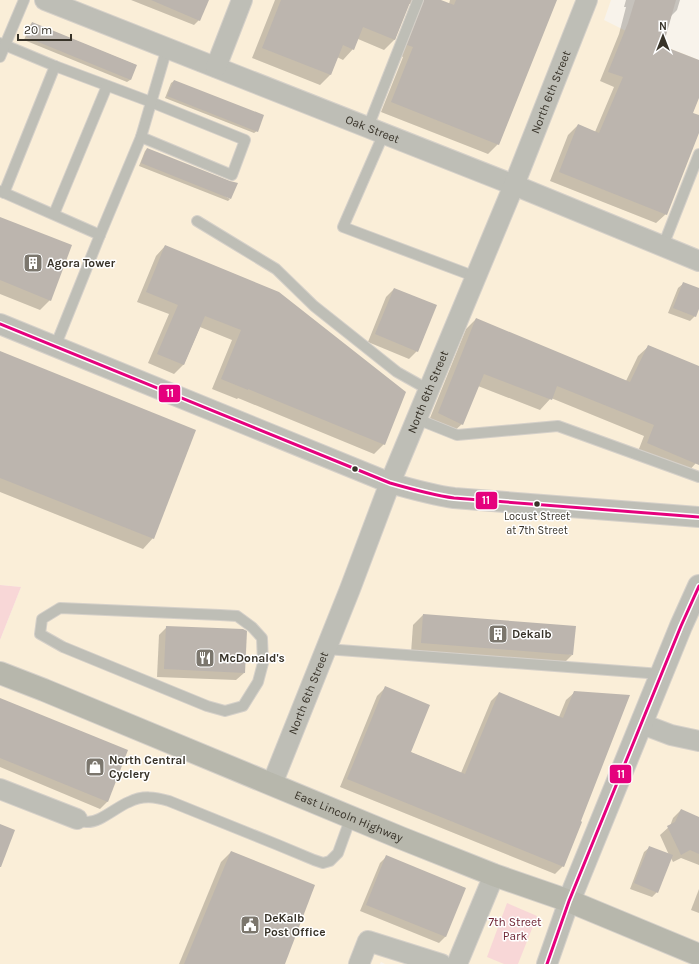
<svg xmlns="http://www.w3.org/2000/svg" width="699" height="964" font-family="Karla,sans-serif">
  <rect width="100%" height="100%" fill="#f8f3eb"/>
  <path fill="#faeed8" d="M0 0H611L604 20 626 31 699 60V964H385L381 962 380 964H0V640L21 587 0 585Z"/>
  <g fill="#f8d7d7">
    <path d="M0 585 21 587 0 640Z"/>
    <path d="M507 903 537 916 518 964H504L487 957Z"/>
  </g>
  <g fill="#0003">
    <path d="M131 0H208L199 20 194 25Z"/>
    <path d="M275 0H438L449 4 450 0H556L498 144 488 154 381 112 403 57 398 55 414 9 410 4H408L395 39 384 50 358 39 353 49 343 60 337 57 330 75 320 85 252 58Z"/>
    <path d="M626 0H680L677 10 671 16 662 46 698 61 699 60V96L692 113 699 116V130L666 214 656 223 550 181 568 135 578 125 595 132 614 87 600 81 619 34 626 7H624Z"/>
    <path d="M32 23 136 65 130 80 127 82 24 40 30 25Z"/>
    <path d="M174 81 257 131 254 133 165 98 171 83Z"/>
    <path d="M147 149 230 199 228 201 139 166 145 151Z"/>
    <path d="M0 218 50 300 40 310 0 294Z"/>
    <path d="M165 246 384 444 374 454 238 398 237 399 212 389 232 340 200 327 184 364 174 374 148 363 169 314 137 302 156 256Z"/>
    <path d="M684 283 699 289V306L695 316 690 321 668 313 678 288Z"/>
    <path d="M394 289 417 351 409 359 368 342 386 297Z"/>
    <path d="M476 319 626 381 638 356 649 346 699 367V457L696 463 686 474 637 454 644 436 551 398 540 410 478 386 462 424 451 434 428 423 466 329Z"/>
    <path d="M0 352 153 538 143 549 0 492Z"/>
    <path d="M423 615 572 655 562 665 411 653 413 625Z"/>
    <path d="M167 627 244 673 236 680 157 677 159 635Z"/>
    <path d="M385 688 410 752 461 773 491 701 499 693 559 717 566 700 575 692 563 866 555 874 340 787 377 696Z"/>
    <path d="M0 699 127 751 107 802 100 809 0 767Z"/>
    <path d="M681 810 699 818V865L681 858 673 862 671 858 657 892 652 897 630 889 644 852 650 847 669 855 660 835 670 826 673 818Z"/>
    <path d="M231 852 284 964H179L221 862Z"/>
    <path d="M386 857 465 888 445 937 439 943 360 911 380 863Z"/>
    <path d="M699 889V913L691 910Z"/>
  </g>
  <g fill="#bcb5ae">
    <path d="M151 0H209L200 21Z"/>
    <path d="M281 0H411L395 40 363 27 354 50 343 45 331 75 262 48Z"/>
    <path d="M424 0H441L454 5 456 0H557L499 145 391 102 413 47 407 45Z"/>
    <path d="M635 0H676L663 46 699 60V98L693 113 699 115V133L667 215 559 172 578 124 599 133 623 77 608 72 628 23Z"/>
    <path d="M32 22 137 65 131 80 26 37Z"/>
    <path d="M174 80 264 115 258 132 167 96Z"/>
    <path d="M147 148 230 181 238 183 231 199 141 163Z"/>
    <path d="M0 217 72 245 51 301 0 280Z"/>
    <path d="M165 245 279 292 406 392 385 445 248 389V390L221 379 241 330 205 316 184 365 157 354 178 305 146 292Z"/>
    <path d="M683 282 699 288V309L696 317 673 308Z"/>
    <path d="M394 288 437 305 418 352 375 334Z"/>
    <path d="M476 318 630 382 648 345 699 366V465L647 443 654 425 557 386 552 400 484 374 463 425 438 413Z"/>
    <path d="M0 351 196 430 154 539 0 478Z"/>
    <path d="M423 614 576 626 573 655 421 643Z"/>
    <path d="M166 626 243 629 247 631 245 673 164 669Z"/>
    <path d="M385 686 430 705 411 752 465 774 499 692 563 718 574 691 630 695 581 821 582 822 564 867 347 779Z"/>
    <path d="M0 698 128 750 108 802 0 758Z"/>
    <path d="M681 809 699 817V854L690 850 681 855 667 826 675 822Z"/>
    <path d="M0 824 15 830 1 867H0Z"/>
    <path d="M649 846 673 855 658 893 634 883Z"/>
    <path d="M231 851 315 885 285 964H184Z"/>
    <path d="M386 855 466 888 446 937 366 905Z"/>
  </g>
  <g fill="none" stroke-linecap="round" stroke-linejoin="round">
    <g stroke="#d5d0c9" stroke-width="12">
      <g id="service">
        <path d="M0 43 55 66 151 102 245 140 232 175 141 137 100 235 55 347"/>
        <path d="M0 57 24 0"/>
        <path d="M368 127 418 0"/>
        <path d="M384 133 343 227 476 277"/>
        <path d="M141 137 167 48"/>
        <path d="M0 191 100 235"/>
        <path d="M4 193 55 66"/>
        <path d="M54 214 107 86"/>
        <path d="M197 221 276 269 314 306 397 372 429 390"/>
        <path d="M663 246 699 154"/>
        <path d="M417 419 457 435 558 426 699 477"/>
        <path d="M60 608 220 615 237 616 252 627 262 638 263 663 258 682 243 706 225 711 207 706 63 647 40 634 42 619Z"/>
        <path d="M326 649 661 674"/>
        <path d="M77 819C80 820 83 822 86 822 100 823 116 807 129 802 143 795 155 797 169 801L278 845 314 860 323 863 330 861 338 853 351 817"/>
      </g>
    </g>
    <g stroke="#d5d0c9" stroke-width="22">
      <g id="minor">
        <path id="s1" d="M45 0 514 185 699 261"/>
        <path d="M216 67 242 0"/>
        <path d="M0 324 390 483C411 489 432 495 454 498L699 517"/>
        <path d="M642 724 671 735 699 741"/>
        <path id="s2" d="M272 784 350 589 390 483 514 185 587 0"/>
        <path d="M0 789 77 819"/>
        <path d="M359 964 368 941 441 964"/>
        <path d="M457 964 494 875"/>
        <path d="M547 964 569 901"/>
      </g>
    </g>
    <g stroke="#d5d0c9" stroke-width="24">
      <path id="tertiary" d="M569 901 681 626 699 586"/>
    </g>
    <g stroke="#d5d0c9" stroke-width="24">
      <g id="primary">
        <path id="s3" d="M0 673 44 690 401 838 494 875 569 901 699 955"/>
      </g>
    </g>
    <use href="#service" stroke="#bebeb6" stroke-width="10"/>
    <use href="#minor" stroke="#bebeb6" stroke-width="20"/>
    <use href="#tertiary" stroke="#bebeb6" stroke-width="22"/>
    <use href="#primary" stroke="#b7b7ac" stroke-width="22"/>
    <g stroke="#fff" stroke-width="6">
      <g id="bus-1">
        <path d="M0 324 390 483C411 489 432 495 454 498L699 517"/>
        <path d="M547 964 569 901 681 626 699 586"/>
      </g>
    </g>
    <use href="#bus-1" stroke="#e5007d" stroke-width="3"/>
  </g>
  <defs>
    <g id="building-square" transform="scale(1)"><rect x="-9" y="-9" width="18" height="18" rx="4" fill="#7b766d" stroke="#fff"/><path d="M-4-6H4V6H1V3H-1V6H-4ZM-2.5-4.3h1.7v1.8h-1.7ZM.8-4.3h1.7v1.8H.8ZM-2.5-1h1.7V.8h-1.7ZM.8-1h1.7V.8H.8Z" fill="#fff"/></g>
    <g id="restaurant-square" transform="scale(1)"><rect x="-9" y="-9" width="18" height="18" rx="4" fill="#7b766d" stroke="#fff"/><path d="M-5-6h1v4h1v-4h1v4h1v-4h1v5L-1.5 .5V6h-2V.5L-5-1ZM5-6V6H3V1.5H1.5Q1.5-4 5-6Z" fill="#fff"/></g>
    <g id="shop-square" transform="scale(1)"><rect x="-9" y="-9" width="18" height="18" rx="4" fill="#7b766d" stroke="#fff"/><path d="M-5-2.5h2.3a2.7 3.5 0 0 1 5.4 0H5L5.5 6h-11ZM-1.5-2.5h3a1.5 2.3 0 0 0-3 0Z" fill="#fff"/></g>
    <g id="civic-square" transform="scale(1)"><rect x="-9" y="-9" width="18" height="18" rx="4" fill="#7b766d" stroke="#fff"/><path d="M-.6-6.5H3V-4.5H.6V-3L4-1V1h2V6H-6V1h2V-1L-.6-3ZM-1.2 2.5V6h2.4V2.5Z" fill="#fff"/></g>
  </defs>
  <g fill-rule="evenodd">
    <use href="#building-square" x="33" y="263"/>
    <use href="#building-square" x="498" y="634"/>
    <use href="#restaurant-square" x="205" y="658"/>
    <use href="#shop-square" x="95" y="767"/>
    <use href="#civic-square" x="250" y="925"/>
  </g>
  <g fill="#383329" stroke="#fff" stroke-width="1.5">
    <circle cx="355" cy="469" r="3.5"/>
    <circle cx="537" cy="504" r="3.5"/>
  </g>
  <g text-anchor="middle" stroke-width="3" stroke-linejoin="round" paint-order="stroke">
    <g font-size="11" fill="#383329" stroke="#fff">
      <text x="537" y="520">Locust Street<tspan x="537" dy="14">at 7th Street</tspan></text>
    </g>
    <g font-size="12" fill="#383329" stroke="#fff">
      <text dy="4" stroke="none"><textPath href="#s2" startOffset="746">North 6th Street</textPath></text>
      <text dy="4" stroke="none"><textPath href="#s1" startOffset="352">Oak Street</textPath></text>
      <text dy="4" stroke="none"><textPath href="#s2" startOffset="422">North 6th Street</textPath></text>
      <text dy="4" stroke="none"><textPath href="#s2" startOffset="98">North 6th Street</textPath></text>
      <text dy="4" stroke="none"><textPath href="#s3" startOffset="377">East Lincoln Highway</textPath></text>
    </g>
    <g font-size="12" font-weight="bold" fill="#383329" stroke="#fff" text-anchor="start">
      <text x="47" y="267">Agora Tower</text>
      <text x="512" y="638">Dekalb</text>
      <text x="219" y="662">McDonald's</text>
      <text x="109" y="764">North Central<tspan x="109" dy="14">Cyclery</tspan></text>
      <text x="264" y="922">DeKalb<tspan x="264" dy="14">Post Office</tspan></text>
    </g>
    <g font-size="12" fill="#6e2433" stroke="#fff">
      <text x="515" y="926">7th Street<tspan x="515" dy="14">Park</tspan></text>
    </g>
  </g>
  <g stroke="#fff" stroke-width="1.5">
    <rect x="158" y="384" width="23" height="19" rx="4" fill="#e5007d"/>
    <rect x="475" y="491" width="23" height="19" rx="4" fill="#e5007d"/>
    <rect x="609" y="764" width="23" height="20" rx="4" fill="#e5007d"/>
  </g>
  <g font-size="11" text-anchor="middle" font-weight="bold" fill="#fff">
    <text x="170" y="397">11</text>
    <text x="486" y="504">11</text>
    <text x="621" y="778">11</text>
  </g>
  <g transform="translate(663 36)" stroke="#ffffff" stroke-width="3" paint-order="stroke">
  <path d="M0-3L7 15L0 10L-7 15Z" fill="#383329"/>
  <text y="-6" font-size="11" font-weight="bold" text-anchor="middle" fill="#383329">N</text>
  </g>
  <path d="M18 34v6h53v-6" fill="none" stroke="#383329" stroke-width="2"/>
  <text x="24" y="34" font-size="12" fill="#383329" stroke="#ffffff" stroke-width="3" paint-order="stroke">20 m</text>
</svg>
